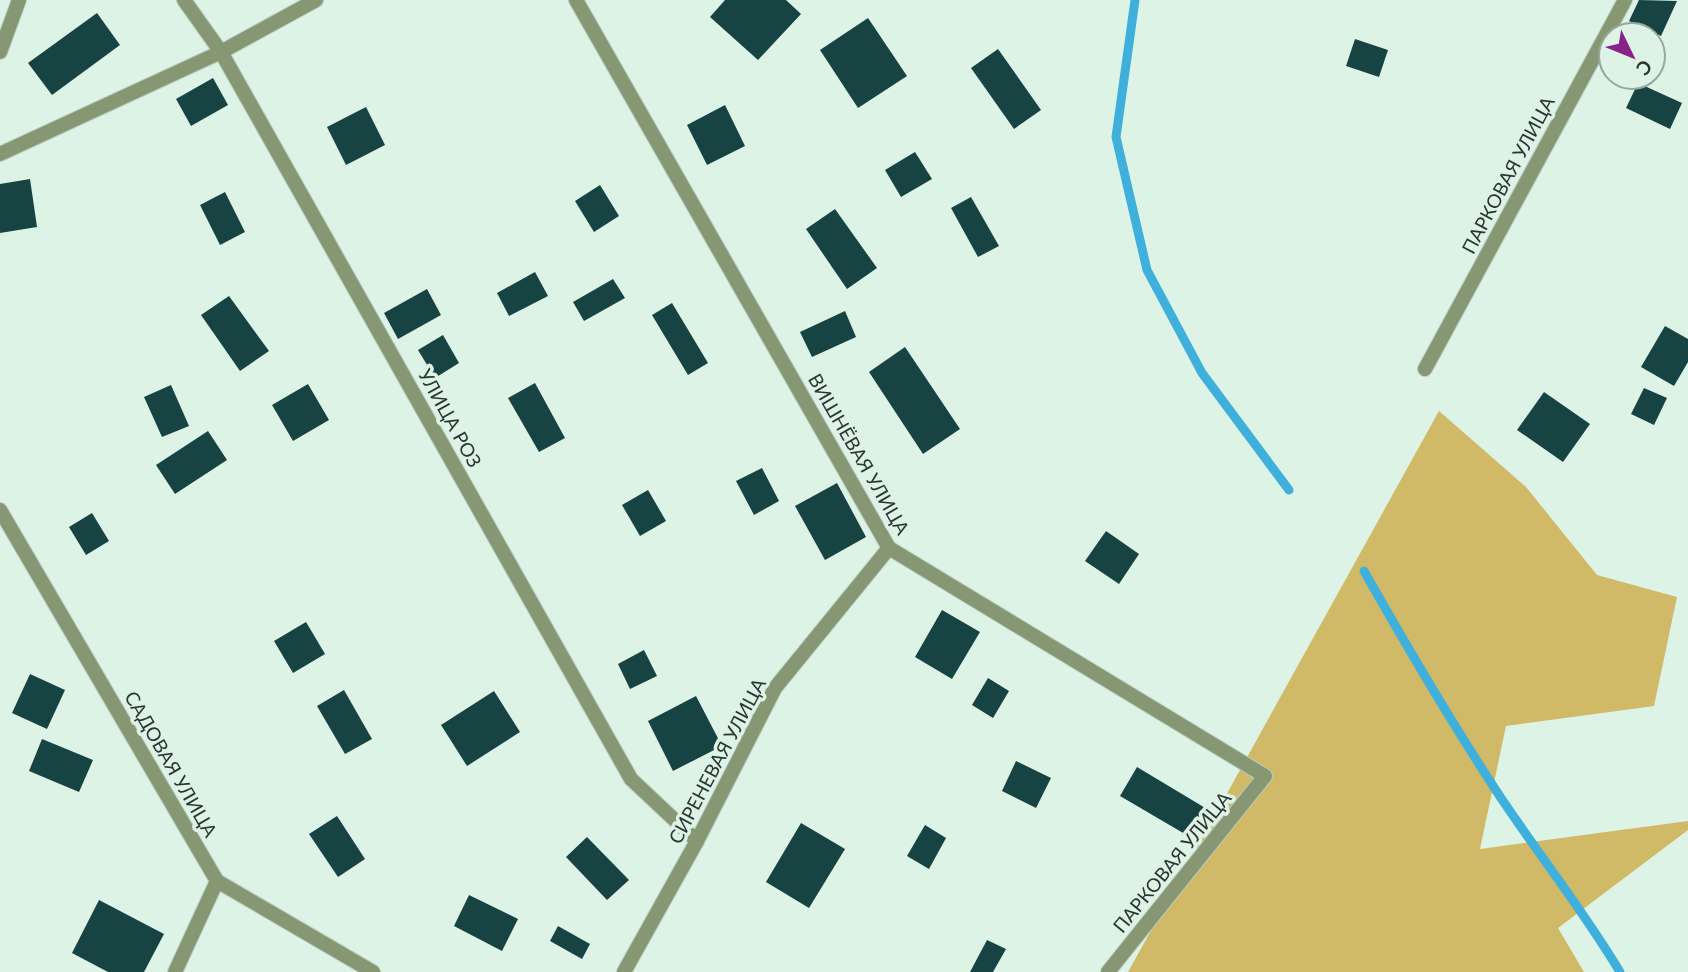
<svg xmlns="http://www.w3.org/2000/svg" width="1688" height="972" font-family="Lato,sans-serif">
  <rect width="100%" height="100%" fill="#dcf3e6"/>
  <path fill="#d1ba67" d="M1439 411 1526 487 1597 575 1677 597 1654 706 1506 726 1480 849 1688 821V830L1558 928 1584 972H1128Z"/>
  <g fill="none" stroke-linecap="round" stroke-linejoin="round">
    <g stroke="#3eb0db" stroke-width="9">
      <path d="M1135 0 1116 137 1147 270 1202 373 1289 490"/>
      <path d="M1364 571C1407 647 1451 722 1499 795 1539 855 1583 910 1620 972"/>
    </g>
  </g>
  <g fill="#184343">
    <path d="M725 0H786L801 14 758 60 710 17Z"/>
    <path d="M1639 0 1677 1 1661 36 1629 21Z"/>
    <path d="M97 13 120 45 52 95 28 63Z"/>
    <path d="M868 18 907 76 858 108 820 50Z"/>
    <path d="M1355 39 1388 50 1379 77 1346 66Z"/>
    <path d="M998 49 1041 110 1014 129 971 68Z"/>
    <path d="M213 78 228 105 191 126 176 99Z"/>
    <path d="M1638 83 1682 103 1670 129 1626 108Z"/>
    <path d="M725 105 745 146 707 165 687 125Z"/>
    <path d="M366 107 385 145 346 165 327 127Z"/>
    <path d="M915 152 932 179 901 197 885 170Z"/>
    <path d="M30 179 37 227 0 233V184Z"/>
    <path d="M600 185 619 216 594 232 575 201Z"/>
    <path d="M225 192 245 232 220 245 200 205Z"/>
    <path d="M971 197 999 246 978 257 951 208Z"/>
    <path d="M835 209 877 268 847 289 806 229Z"/>
    <path d="M535 272 548 296 509 316 497 293Z"/>
    <path d="M613 279 625 298 584 321 573 302Z"/>
    <path d="M427 289 441 315 398 339 384 313Z"/>
    <path d="M229 296 269 351 240 371 201 315Z"/>
    <path d="M672 303 708 363 688 375 652 315Z"/>
    <path d="M845 311 856 337 812 357 800 332Z"/>
    <path d="M1665 326 1688 339V362L1674 386 1641 367Z"/>
    <path d="M443 335 459 363 435 378 418 350Z"/>
    <path d="M905 347 960 429 923 454 869 372Z"/>
    <path d="M535 383 565 438 539 452 508 398Z"/>
    <path d="M308 384 329 420 293 441 272 405Z"/>
    <path d="M171 385 189 426 162 437 144 397Z"/>
    <path d="M1644 388 1667 398 1654 425 1631 414Z"/>
    <path d="M1544 392 1590 424 1563 462 1517 430Z"/>
    <path d="M208 431 227 460 175 494 156 465Z"/>
    <path d="M762 468 779 501 754 515 736 481Z"/>
    <path d="M837 483 866 537 825 560 795 506Z"/>
    <path d="M648 490 666 521 640 536 622 505Z"/>
    <path d="M92 513 109 541 86 555 69 527Z"/>
    <path d="M1106 531 1139 554 1119 584 1085 561Z"/>
    <path d="M942 610 980 632 952 679 915 657Z"/>
    <path d="M306 622 325 654 293 673 274 641Z"/>
    <path d="M644 650 657 676 630 689 618 664Z"/>
    <path d="M30 674 65 690 47 729 12 713Z"/>
    <path d="M988 678 1009 691 993 718 972 705Z"/>
    <path d="M344 690 372 739 345 754 317 706Z"/>
    <path d="M494 691 520 732 467 766 441 725Z"/>
    <path d="M696 696 722 746 673 771 648 721Z"/>
    <path d="M42 739 93 760 79 792 29 771Z"/>
    <path d="M1016 761 1051 778 1036 808 1002 791Z"/>
    <path d="M1137 767 1207 809 1190 837 1120 796Z"/>
    <path d="M337 816 365 859 338 877 309 834Z"/>
    <path d="M801 823 845 849 809 908 766 882Z"/>
    <path d="M925 825 946 838 929 869 907 856Z"/>
    <path d="M587 837 629 880 607 900 566 857Z"/>
    <path d="M469 895 518 919 502 951 454 926Z"/>
    <path d="M99 900 164 934 144 972H108L72 953Z"/>
    <path d="M558 926 590 944 582 959 550 941Z"/>
    <path d="M987 940 1006 949 993 972H970Z"/>
  </g>
  <g fill="none" stroke-linecap="round" stroke-linejoin="round">
    <g stroke="#b9cdc2" stroke-width="16">
      <g id="street">
        <path d="M184 0 221 52 631 779 697 841"/>
        <path d="M576 0 889 548 1265 776 1108 972"/>
        <path d="M0 52 19 0"/>
        <path d="M0 154 221 52 316 0"/>
        <path d="M1425 369 1625 0"/>
        <path d="M0 510 217 881 373 972"/>
        <path d="M175 972 217 881"/>
        <path d="M624 972 697 841 775 688 889 548"/>
      </g>
    </g>
    <use href="#street" stroke="#879774" stroke-width="14"/>
  </g>
  <g text-anchor="middle" stroke-width="7" stroke-linejoin="round" paint-order="stroke">
    <g font-size="19" fill="#2c3530" stroke="#dcf3e6">
      <text transform="translate(1508 175) rotate(-62)" y="7">ПАРКОВАЯ УЛИЦА</text>
      <text transform="translate(450 418) rotate(61)" y="7">УЛИЦА РОЗ</text>
      <text transform="translate(859 454) rotate(60)" y="7">ВИШНЁВАЯ УЛИЦА</text>
      <text transform="translate(717 761) rotate(-62)" y="7">СИРЕНЕВАЯ УЛИЦА</text>
      <text transform="translate(171 764) rotate(60)" y="7">САДОВАЯ УЛИЦА</text>
      <text transform="translate(1172 862) rotate(-51)" y="7">ПАРКОВАЯ УЛИЦА</text>
    </g>
  </g>
  <g transform="translate(1632 56) rotate(133)"><circle r="33" fill="#dcf3e6" stroke="#96a79d" stroke-width="2"/>
  <path d="M0-5L12 26L0 18L-12 26Z" fill="#882289"/>
  <text y="-10" font-size="19" font-weight="bold" text-anchor="middle" fill="#2c3530">С</text>
  </g>
</svg>
